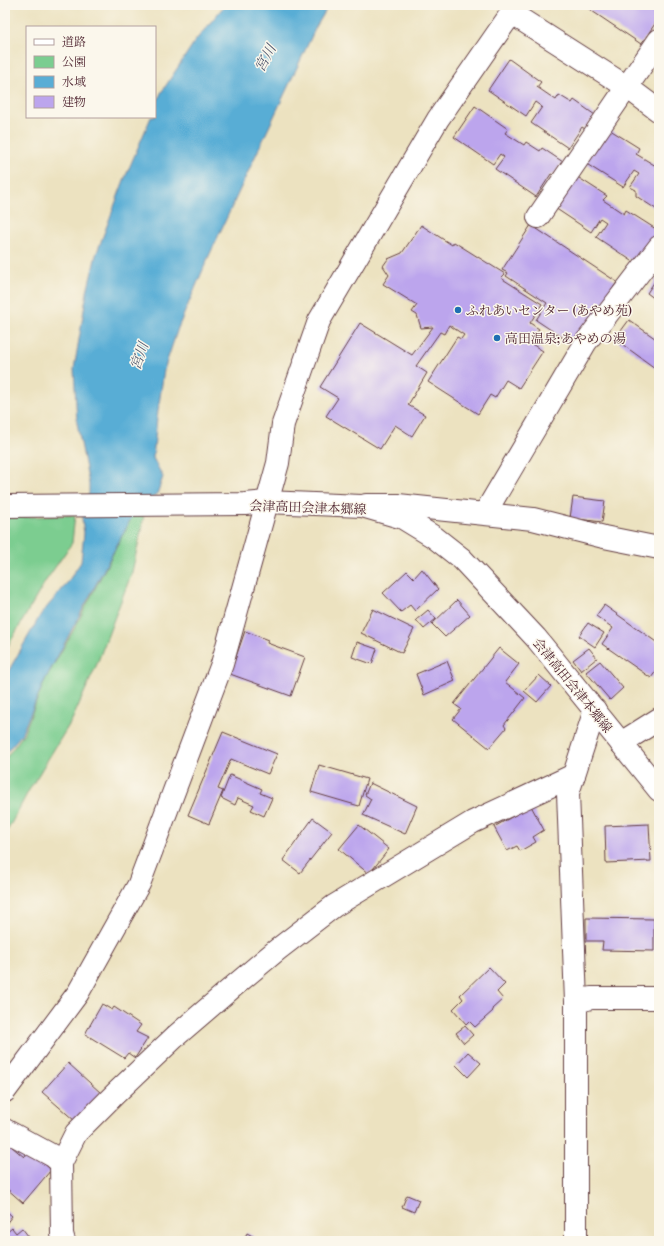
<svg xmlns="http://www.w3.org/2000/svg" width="664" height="1246" font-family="'Libre Bodoni','Noto Serif JP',serif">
  <rect width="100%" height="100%" fill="#fbf7ec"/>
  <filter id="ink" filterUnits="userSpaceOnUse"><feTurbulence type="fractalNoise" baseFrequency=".025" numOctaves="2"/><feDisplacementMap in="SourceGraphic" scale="8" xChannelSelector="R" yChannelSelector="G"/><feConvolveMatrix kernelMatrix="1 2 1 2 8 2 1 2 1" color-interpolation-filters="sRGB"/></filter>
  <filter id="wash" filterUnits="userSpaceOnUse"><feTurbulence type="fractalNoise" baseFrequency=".012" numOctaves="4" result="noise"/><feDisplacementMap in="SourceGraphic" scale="16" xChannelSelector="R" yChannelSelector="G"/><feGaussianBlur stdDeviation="0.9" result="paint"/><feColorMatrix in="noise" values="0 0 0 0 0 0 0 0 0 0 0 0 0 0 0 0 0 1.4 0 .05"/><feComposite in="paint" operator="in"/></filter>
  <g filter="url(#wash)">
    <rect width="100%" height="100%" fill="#ece2c0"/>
    <g fill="#7bcd90" stroke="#62765e">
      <path d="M134 513H144L142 527 132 572 97 664 72 720 28 792 5 835V759L23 735 45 680 73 631Z"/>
      <path d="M75 515 72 543 45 582 5 651V518Z"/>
    </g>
    <path fill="#59add5" stroke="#526680" d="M225 5H329L316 27 255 157 208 258 178 328 164 370 157 418 153 458 163 477 157 494 134 513 45 680 21 735 5 754V677L41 614 65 586 81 562 84 533 82 520 89 493V484L77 423 74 369 87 292 96 255 124 180 151 117H155V106L161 93 195 41Z"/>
    <g id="blocks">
      <g fill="#bca5ed">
        <path d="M583 5H657L659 6V18L641 44Z"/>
        <path d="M509 59 541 82 537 87 556 100 559 95 572 103 574 100 595 115 585 129 582 127 568 148 531 123 542 107 535 102 526 116 488 90Z"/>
        <path d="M475 106 508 129 505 133 524 145 526 142 540 151 542 148 563 162 553 175 551 174 536 197 495 169 504 157 500 154 493 164 454 137Z"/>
        <path d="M607 128 639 148 636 154 656 166 658 163 659 164V211L636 196V190L630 187 639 174 634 171 623 187 585 163Z"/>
        <path d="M576 176 607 196 603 200 624 214 626 210 659 231 650 246 647 244 635 263 596 237 606 222 600 218 591 232 555 208Z"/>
        <path d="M421 225 452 245 454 242 505 274 501 278 542 304 530 323 539 329 530 343 543 351 519 388 506 380 495 398 490 395 478 414 428 382 457 337 461 339 464 335 449 325 444 334 440 332 416 366 427 373 408 405 425 415 412 436 395 425 380 449 326 416 338 398 320 387 360 323 412 355 433 327 421 328 417 315 412 312 417 305 383 284 389 275 383 266 388 259 402 253Z"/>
        <path d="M531 225 617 282 575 346 536 320 547 303 506 276 508 273 502 270Z"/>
        <path d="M659 275V302L647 293Z"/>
        <path d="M629 320 659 341V371L615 339Z"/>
        <path d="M573 497 605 501 602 522 570 518Z"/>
        <path d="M422 569 438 589 415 611 410 605 401 612 383 593 407 571 414 578Z"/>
        <path d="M457 600 470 615 445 637 432 624Z"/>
        <path d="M604 605 659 644V667L651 678 602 644 613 628 596 616Z"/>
        <path d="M373 609 414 629 402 653 361 633Z"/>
        <path d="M428 610 436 619 424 629 416 620Z"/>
        <path d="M588 623 604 633 595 647 579 636Z"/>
        <path d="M245 631 268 640 267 643 305 657 291 696 230 674Z"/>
        <path d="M357 642 377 649 372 664 352 657Z"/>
        <path d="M499 648 519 664 505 682 525 698 504 725 506 728 489 748 453 719 461 709 454 704Z"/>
        <path d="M589 648 597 658 581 671 573 660Z"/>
        <path d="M447 661 455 681 424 695 416 674Z"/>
        <path d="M600 661 623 688 610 700 586 672Z"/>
        <path d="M539 675 551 686 537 702 524 691Z"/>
        <path d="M223 732 277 754 268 774 231 759 218 789 223 791 209 824 188 815Z"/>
        <path d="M319 765 367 779 359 806 311 792Z"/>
        <path d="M230 775 262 789 260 793 272 798 264 816 251 810 254 805 238 798 235 805 221 798Z"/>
        <path d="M370 783 417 806 405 834 363 815 371 799 365 795Z"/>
        <path d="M531 806 544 830 533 837 536 842 520 851 517 846 507 851 494 827Z"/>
        <path d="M313 818 332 832 300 873 283 860Z"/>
        <path d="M649 824 651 861 606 863 605 826Z"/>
        <path d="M359 825 389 849 369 874 339 849Z"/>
        <path d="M586 918 654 919V951L602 950 603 941H586Z"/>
        <path d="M489 967 505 984 497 992 503 999 492 1009 493 1011 475 1027 469 1021 466 1024 453 1009 463 999 460 995Z"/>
        <path d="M102 1004 112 1010 114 1007 141 1025 136 1032 148 1038 135 1058 128 1053 124 1058 85 1034Z"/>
        <path d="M465 1026 473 1035 464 1043 456 1033Z"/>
        <path d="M468 1052 481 1063 468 1077 456 1065Z"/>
        <path d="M68 1063 101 1093 75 1121 42 1092Z"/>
        <path d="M5 1141 24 1157 30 1150 51 1170 23 1203 5 1187Z"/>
        <path d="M407 1195 419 1200 414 1212 402 1207Z"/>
        <path d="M5 1210 12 1216 5 1225Z"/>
        <path d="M12 1228 16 1233 22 1228 32 1241H5V1234Z"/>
        <path d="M247 1233 256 1238 255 1241H243Z"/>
      </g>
    </g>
  </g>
  <g filter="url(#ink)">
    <use href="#blocks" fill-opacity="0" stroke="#623c41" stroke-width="1"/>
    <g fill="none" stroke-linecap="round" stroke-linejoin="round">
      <g stroke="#623c41" stroke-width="24">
        <g id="minor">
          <path d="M511 13 627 87 659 111"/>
          <path d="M538 217 659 40"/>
          <path d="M366 505H398L533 519 604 537 659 548"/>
          <path d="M485 513 586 342 659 247"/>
          <path d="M621 743 659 719"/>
          <path d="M576 1002 568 793 595 710"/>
          <path d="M5 1091 78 993 139 884 222 664 278 463 283 424 319 321 438 119 517 5"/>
          <path d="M5 1130 53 1156 61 1163 62 1234 64 1241"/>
          <path d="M61 1163 76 1133 116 1093 177 1035 234 986 277 950 334 906 473 822 574 775"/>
          <path d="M576 1241V1002L591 998H659"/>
        </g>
      </g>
      <g stroke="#623c41" stroke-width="24">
        <path id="major" d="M5 506 245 504 266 502 362 506 403 518 434 537 462 559 536 638 659 790"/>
      </g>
      <use href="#minor" stroke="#fff" stroke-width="22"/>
      <use href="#major" stroke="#fff" stroke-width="22"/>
    </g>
  </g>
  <g fill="#1f6fb2" stroke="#fbf7ec" stroke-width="1.5">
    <circle cx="458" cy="310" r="4"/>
    <circle cx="497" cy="338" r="4"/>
  </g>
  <g text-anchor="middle" stroke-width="3" stroke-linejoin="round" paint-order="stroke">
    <g font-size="13" fill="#4a1f2b" stroke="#fbf7ec" text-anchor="start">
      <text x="466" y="315">ふれあいセンター (あやめ苑)</text>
      <text x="505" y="343">高田温泉;あやめの湯</text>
    </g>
    <g font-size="13" fill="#4a1f2b" stroke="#fbf7ec">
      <text transform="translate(308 507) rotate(2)" y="5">会津高田会津本郷線</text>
      <text transform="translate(573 685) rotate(51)" y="5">会津高田会津本郷線</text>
    </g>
    <g font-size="14" font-style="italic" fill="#50586f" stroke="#fbf7ec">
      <text transform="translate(265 58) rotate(-62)" y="5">宮川</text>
      <text transform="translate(139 356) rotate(-71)" y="5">宮川</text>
    </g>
  </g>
  <rect width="664" height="1246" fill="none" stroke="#fbf7ec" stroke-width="20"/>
  <rect x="26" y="26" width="130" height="92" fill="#fbf7ec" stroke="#b4a19f"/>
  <rect x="34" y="39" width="20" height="6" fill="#ffffff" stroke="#b4a19f"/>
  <text x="62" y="46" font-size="12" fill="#4a1f2b">道路</text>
  <rect x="34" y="56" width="20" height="12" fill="#7bcd90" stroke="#b4a19f"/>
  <text x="62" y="66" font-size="12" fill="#4a1f2b">公園</text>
  <rect x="34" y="76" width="20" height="12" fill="#59add5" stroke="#b4a19f"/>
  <text x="62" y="86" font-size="12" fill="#4a1f2b">水域</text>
  <rect x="34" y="96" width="20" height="12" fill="#bca5ed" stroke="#b4a19f"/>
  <text x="62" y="106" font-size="12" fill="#4a1f2b">建物</text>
</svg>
